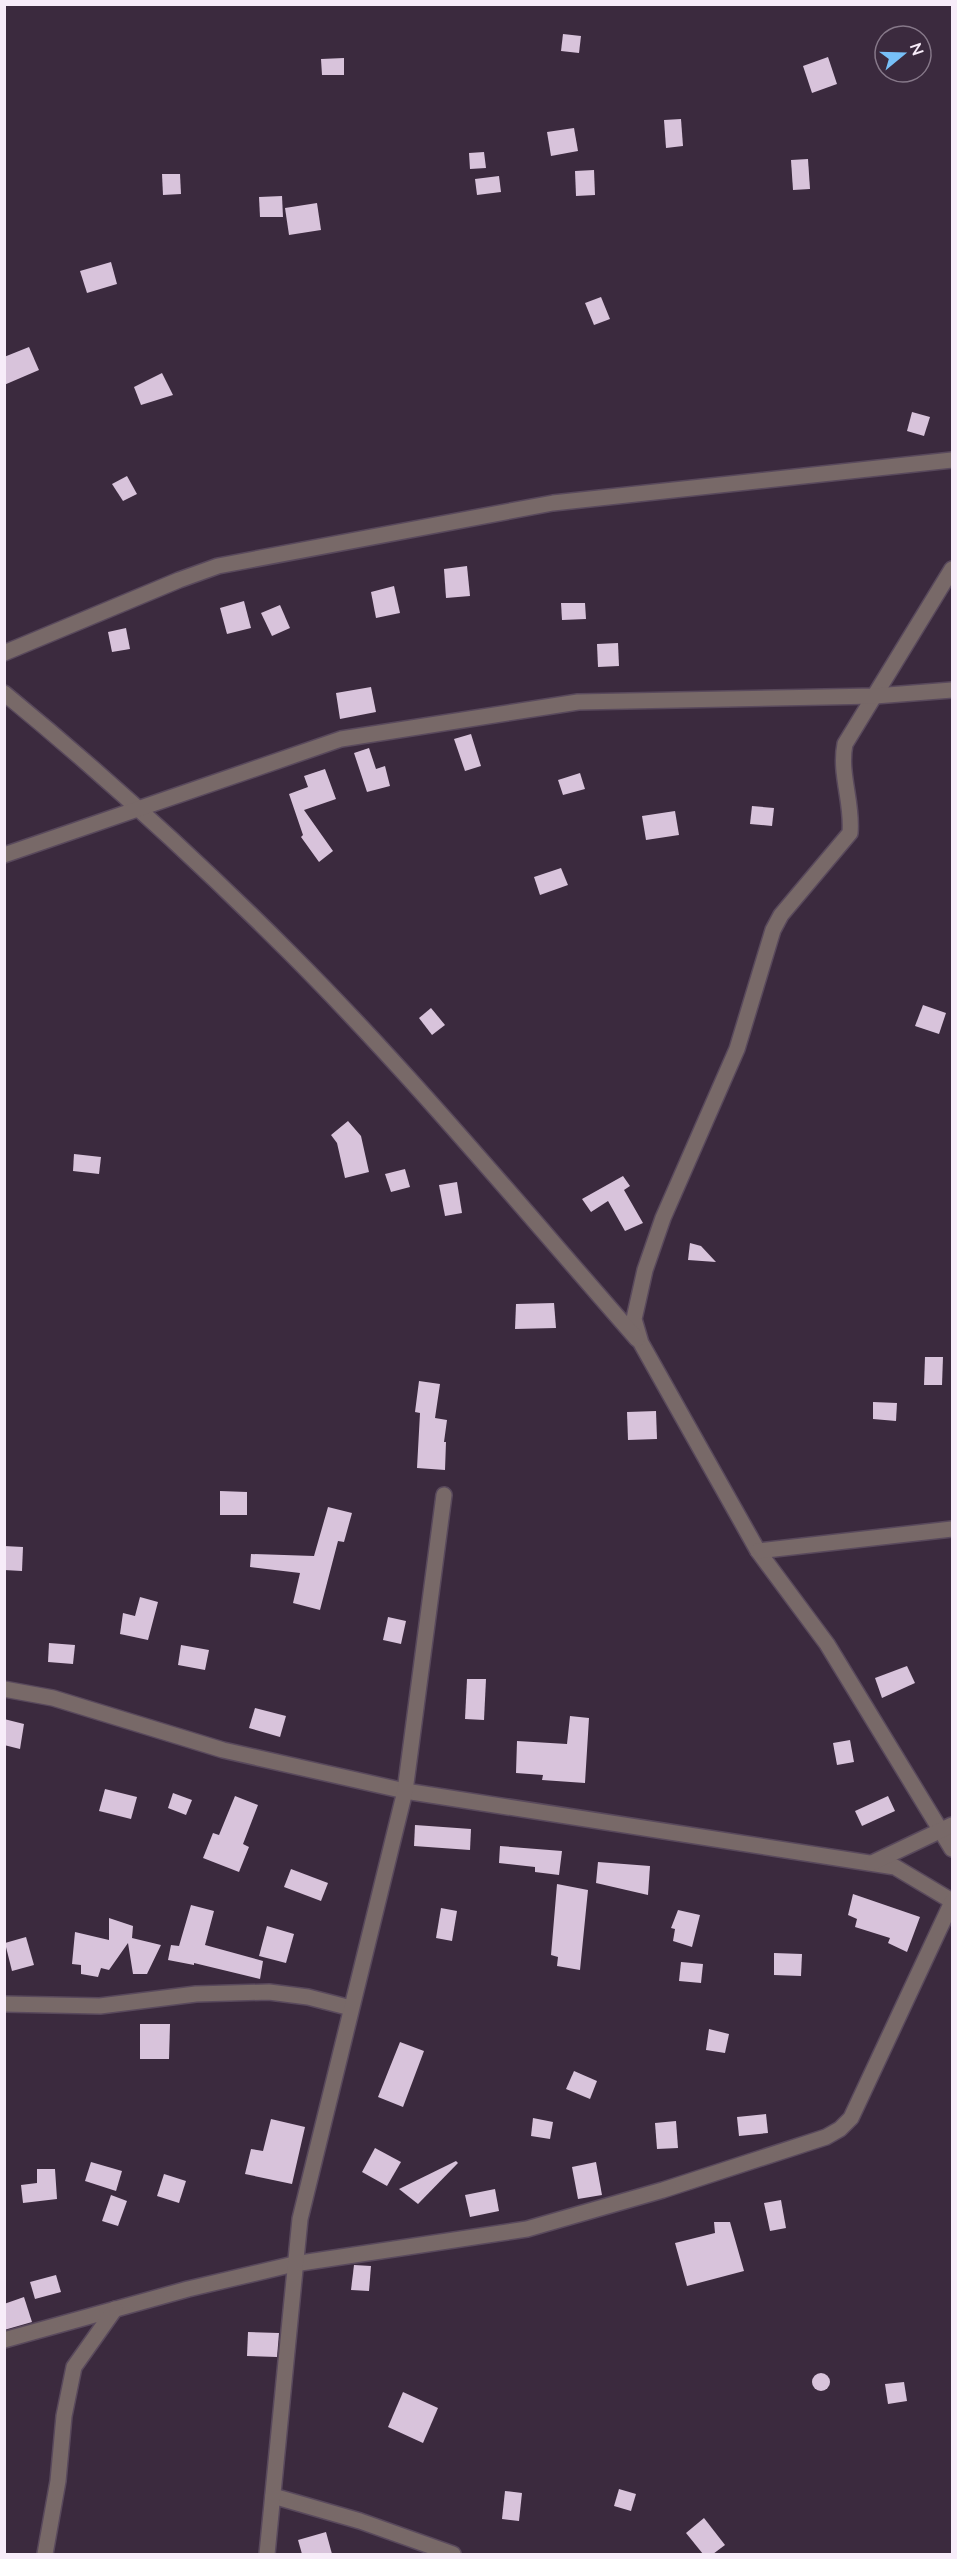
<svg xmlns="http://www.w3.org/2000/svg" width="957" height="2559" font-family="Mulish,sans-serif">
  <rect width="100%" height="100%" fill="#3b2a3e"/>
  <g fill="#d8c3db">
    <path d="M563 34 581 36 579 53 561 51Z"/>
    <path d="M828 57 837 84 812 93 803 66Z"/>
    <path d="M344 58V75H322L321 59Z"/>
    <path d="M681 119 683 146 666 148 664 120Z"/>
    <path d="M574 128 578 151 551 156 547 132Z"/>
    <path d="M484 152 486 168 470 169 469 153Z"/>
    <path d="M808 159 810 189 793 190 791 160Z"/>
    <path d="M594 170 595 195 576 196 575 171Z"/>
    <path d="M162 174H180L181 194 163 195Z"/>
    <path d="M499 176 501 192 477 195 475 179Z"/>
    <path d="M282 196 283 217H260L259 197Z"/>
    <path d="M317 203 321 230 289 235 285 208Z"/>
    <path d="M111 262 117 284 87 293 80 271Z"/>
    <path d="M601 297 610 319 594 325 585 303Z"/>
    <path d="M29 347 39 370 4 385V357Z"/>
    <path d="M162 373 173 395 141 405 134 387Z"/>
    <path d="M912 412 930 417 924 436 907 431Z"/>
    <path d="M127 476 137 494 123 501 112 484Z"/>
    <path d="M467 566 470 596 446 598 444 569Z"/>
    <path d="M394 586 400 613 376 618 371 592Z"/>
    <path d="M244 601 251 628 227 634 220 608Z"/>
    <path d="M561 603H585L586 619 562 620Z"/>
    <path d="M280 605 290 628 272 636 261 613Z"/>
    <path d="M126 628 130 649 112 652 108 632Z"/>
    <path d="M618 643 619 666 598 667 597 644Z"/>
    <path d="M371 687 376 712 340 719 336 693Z"/>
    <path d="M471 734 481 766 465 771 454 739Z"/>
    <path d="M369 748 376 769 385 766 390 786 367 792 354 753Z"/>
    <path d="M325 769 336 799 304 810 333 851 319 862 301 837 303 835 289 794 308 787 304 776Z"/>
    <path d="M580 773 585 789 563 795 558 780Z"/>
    <path d="M752 806 774 808 772 826 750 824Z"/>
    <path d="M675 811 679 835 646 840 642 816Z"/>
    <path d="M561 868 568 885 540 895 534 877Z"/>
    <path d="M923 1005 946 1013 939 1034 915 1026Z"/>
    <path d="M431 1008 445 1025 432 1035 419 1018Z"/>
    <path d="M348 1121 361 1136 369 1172 345 1178 337 1143 331 1135Z"/>
    <path d="M74 1154 101 1157 99 1174 73 1171Z"/>
    <path d="M405 1169 410 1187 391 1192 385 1174Z"/>
    <path d="M623 1176 630 1186 624 1190 643 1223 625 1231 608 1201 591 1212 582 1199Z"/>
    <path d="M457 1182 462 1213 445 1216 439 1185Z"/>
    <path d="M690 1243 701 1246 716 1262 688 1260Z"/>
    <path d="M554 1303 556 1328 515 1329 516 1304Z"/>
    <path d="M925 1357H943L942 1385H924Z"/>
    <path d="M419 1381 440 1384 435 1418 447 1420 444 1442H446L445 1470 417 1468 420 1413 415 1412Z"/>
    <path d="M873 1402 897 1403 896 1421 873 1419Z"/>
    <path d="M656 1411 657 1439 628 1440 627 1412Z"/>
    <path d="M220 1491 247 1492V1515H220Z"/>
    <path d="M328 1507 352 1513 344 1542 338 1541 320 1610 293 1603 300 1573 250 1567 251 1554 314 1556Z"/>
    <path d="M4 1546 23 1547 22 1571 4 1570Z"/>
    <path d="M140 1597 158 1602 148 1640 120 1634 123 1613 135 1616Z"/>
    <path d="M388 1617 406 1621 401 1644 383 1640Z"/>
    <path d="M49 1643 75 1645 73 1664 48 1662Z"/>
    <path d="M181 1645 209 1650 205 1670 178 1665Z"/>
    <path d="M907 1666 915 1683 882 1698 875 1678Z"/>
    <path d="M467 1679H486L484 1720 465 1719Z"/>
    <path d="M255 1708 286 1716 280 1737 249 1728Z"/>
    <path d="M570 1716 589 1718 585 1783 542 1780 543 1775 516 1773 517 1741 567 1744Z"/>
    <path d="M4 1719 24 1724 20 1749 4 1745Z"/>
    <path d="M850 1740 854 1762 837 1765 833 1743Z"/>
    <path d="M105 1789 137 1797 131 1819 99 1811Z"/>
    <path d="M173 1793 192 1800 186 1815 168 1808Z"/>
    <path d="M235 1796 258 1805 243 1844 249 1847 239 1872 203 1858 213 1833 219 1835Z"/>
    <path d="M888 1796 895 1811 862 1826 855 1811Z"/>
    <path d="M415 1825 471 1829 470 1850 414 1846Z"/>
    <path d="M500 1846 562 1851 559 1875 535 1872V1867L499 1863Z"/>
    <path d="M598 1862 650 1866 648 1895 596 1883Z"/>
    <path d="M291 1869 328 1883 321 1901 284 1887Z"/>
    <path d="M557 1884 588 1890 580 1970 557 1966 558 1957 551 1955Z"/>
    <path d="M853 1894 920 1917 907 1952 888 1943 890 1938 855 1927 857 1919 848 1915Z"/>
    <path d="M191 1905 214 1911 205 1945 263 1961 260 1979 194 1963V1965L168 1960 171 1945 179 1946Z"/>
    <path d="M441 1908 457 1911 452 1941 436 1938Z"/>
    <path d="M678 1910 700 1915 692 1947 673 1941 675 1929 671 1928Z"/>
    <path d="M109 1918 133 1926 132 1938 161 1945 147 1974H133L128 1943 109 1970 101 1968 98 1977 81 1974V1965L72 1964 75 1932 109 1940Z"/>
    <path d="M267 1926 294 1934 286 1963 259 1956Z"/>
    <path d="M26 1937 34 1965 12 1971 5 1943Z"/>
    <path d="M774 1953 802 1954 801 1976 774 1975Z"/>
    <path d="M681 1962 703 1964 701 1983 679 1981Z"/>
    <path d="M140 2024H170L169 2059H140Z"/>
    <path d="M709 2029 729 2034 725 2053 706 2050Z"/>
    <path d="M400 2042 424 2051 403 2107 378 2097Z"/>
    <path d="M574 2071 597 2081 590 2099 566 2089Z"/>
    <path d="M766 2114 768 2133 739 2136 737 2117Z"/>
    <path d="M533 2118 553 2122 550 2139 531 2136Z"/>
    <path d="M271 2119 305 2127 292 2184 245 2174 251 2149 263 2151Z"/>
    <path d="M676 2121 678 2148 657 2149 655 2123Z"/>
    <path d="M375 2148 401 2162 387 2186 362 2172Z"/>
    <path d="M456 2161 458 2163 418 2204 399 2189Z"/>
    <path d="M91 2162 122 2171 116 2191 85 2181Z"/>
    <path d="M596 2162 602 2195 578 2199 572 2167Z"/>
    <path d="M37 2169H55L57 2199 23 2203 21 2185 37 2183Z"/>
    <path d="M164 2174 186 2181 179 2203 157 2196Z"/>
    <path d="M495 2189 499 2211 470 2217 465 2195Z"/>
    <path d="M111 2195 127 2201 118 2226 102 2221Z"/>
    <path d="M781 2200 786 2228 770 2231 764 2203Z"/>
    <path d="M714 2222H730L744 2271 687 2286 675 2243 715 2233Z"/>
    <path d="M354 2265 371 2266 369 2291 351 2290Z"/>
    <path d="M56 2275 61 2292 35 2299 30 2282Z"/>
    <path d="M24 2297 32 2322 4 2330V2304Z"/>
    <path d="M248 2332 279 2333 277 2357 247 2356Z"/>
    <circle cx="821" cy="2382" r="9"/>
    <path d="M904 2382 907 2401 888 2404 885 2384Z"/>
    <path d="M403 2392 438 2408 423 2443 388 2427Z"/>
    <path d="M619 2489 636 2494 631 2511 614 2506Z"/>
    <path d="M505 2491 522 2493 519 2521 502 2519Z"/>
    <path d="M704 2518 725 2545 713 2554H703L686 2533Z"/>
    <path d="M326 2532 332 2554H302L298 2540Z"/>
  </g>
  <g fill="none" stroke-linecap="round" stroke-linejoin="round">
    <g stroke="#59495c" stroke-width="18">
      <g id="minor">
        <path d="M952 569 845 744C839 774 853 803 850 833L781 915 773 930 737 1049 663 1218 645 1270 634 1319 641 1343 758 1551 827 1644 952 1849"/>
        <path d="M4 653 179 580 218 566 553 503 952 460"/>
        <path d="M4 693C104 775 199 862 290 953 412 1075 523 1209 637 1339"/>
        <path d="M4 855 341 739 578 702 875 696 952 690"/>
        <path d="M758 1551 952 1529"/>
        <path d="M4 1689 53 1698 223 1750 405 1791 895 1867 952 1901"/>
        <path d="M872 1863 952 1825"/>
        <path d="M4 2004 100 2006 196 1994 269 1992 308 1997 351 2008"/>
        <path d="M4 2340 188 2289 294 2264 527 2229 663 2190 826 2137 840 2129 851 2118 952 1902"/>
        <path d="M273 2496 360 2521 453 2554"/>
        <path d="M45 2554 58 2481 64 2416 74 2367 115 2309"/>
        <path d="M267 2554 300 2219 405 1791 444 1495"/>
      </g>
    </g>
    <use href="#minor" stroke="#786968" stroke-width="15"/>
  </g>
  <rect width="957" height="2559" fill="none" stroke="#f7ecf9" stroke-width="12"/>
  <g transform="translate(903 54) rotate(71)"><circle r="28" fill="#3b2a3e" stroke="#867889" stroke-width="1.5"/>
  <path d="M0-4.5L10 22L0 15L-10 22Z" fill="#77bff7"/>
  <text y="-9" font-size="16" font-weight="bold" text-anchor="middle" fill="#f7ecf9">N</text>
  </g>
</svg>
